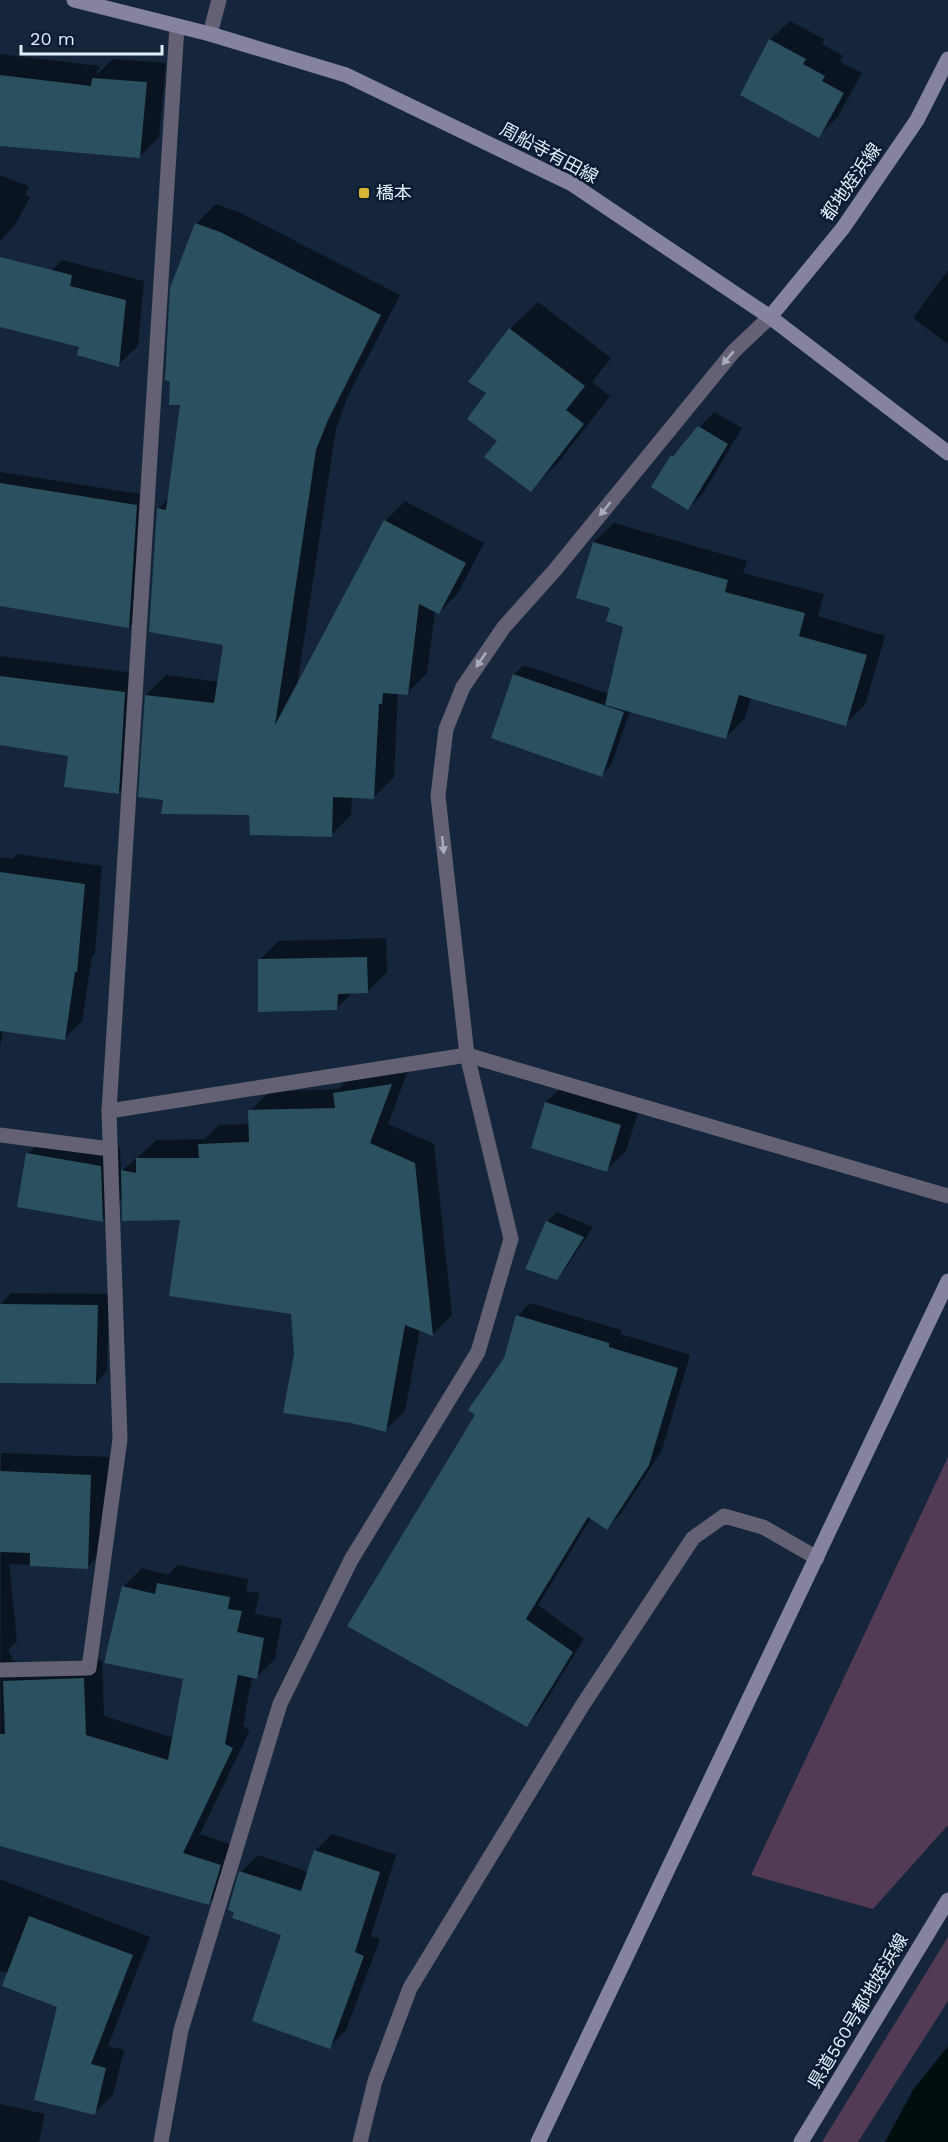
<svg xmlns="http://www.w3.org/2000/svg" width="948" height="2142" font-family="'Work Sans','Noto Sans JP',sans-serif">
  <rect width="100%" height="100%" fill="#14253c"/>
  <g fill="#533b55">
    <path d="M948 1457V1825L873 1909 751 1875Z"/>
    <path d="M948 1937V2001L858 2142H822Z"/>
  </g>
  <path fill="#000e0e" d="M948 2046V2142H885L913 2090Z"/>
  <g fill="#0007">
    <path d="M790 21 824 39 822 44 843 56 840 62 862 73 838 116 819 136 770 40Z"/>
    <path d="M0 54 100 66 95 76 113 59 166 63 159 137 139 157 89 86 66 129 0 144Z"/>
    <path d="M0 175 29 186 25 195 30 197 15 225 0 241Z"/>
    <path d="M216 204 241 213 400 295 347 398 336 429 297 686 385 521 405 501 484 543 458 593 439 613 435 611 427 673 407 693H398L394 777 374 797H352L351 815 331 835 251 813 164 799 146 695 166 675 219 682 225 644 158 509 169 498 182 404 196 224Z"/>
    <path d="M62 260 144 281 138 346 118 365 81 346 43 279Z"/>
    <path d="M948 270V344L913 318Z"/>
    <path d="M538 302 611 358 592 382 610 396 558 463 530 490 499 441 489 393 470 382 510 329Z"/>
    <path d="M714 412 742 428 703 493 688 508 672 456Z"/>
    <path d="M0 472 146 495 139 617 129 627 0 604Z"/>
    <path d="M614 523 747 561 743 573 824 594 818 616 885 636 865 705 845 724 751 697 745 718 726 737 630 711 611 765 602 775 493 737 514 674 524 665 609 694 625 626 612 607 594 542Z"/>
    <path d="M0 656 143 674 137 775 119 793 69 755 0 744Z"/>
    <path d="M17 854 102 866 95 953 92 956 82 1021 64 1039 3 1030 0 1047V857L12 859Z"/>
    <path d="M386 938 387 972 367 992H353L337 1008 259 960 279 941Z"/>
    <path d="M410 1065 388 1124 434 1144 452 1315 433 1334 420 1329 405 1411 385 1430 351 1421 296 1354 292 1313 182 1218 123 1199 102 1220 28 1154 47 1134 120 1147 121 1172 157 1140 205 1139 219 1125 250 1124V1111L269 1092 338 1089 354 1074Z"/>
    <path d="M566 1083 640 1106 626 1151 606 1170 532 1147 546 1102Z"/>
    <path d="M557 1212 593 1227 566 1268 556 1278 527 1268 548 1221Z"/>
    <path d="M11 1293 109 1294 107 1371 96 1383 0 1382V1314L25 1317 1 1304Z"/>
    <path d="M530 1303 621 1330V1334L690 1355 662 1450 620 1515 607 1528 591 1518 538 1605 584 1639 539 1712 526 1725 477 1415 505 1359 518 1316Z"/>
    <path d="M1 1453 109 1457 106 1549 87 1567 9 1564 17 1641 8 1650 13 1660 20 1663 102 1660 104 1716 174 1738 185 1678 123 1587 142 1568 168 1575 177 1565 248 1579 246 1591 259 1593 255 1614 282 1619 275 1659 256 1677 252 1676 243 1726 250 1730 200 1834 238 1847 227 1885 208 1903 0 1845Z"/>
    <path d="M332 1834 396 1855 371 1936 380 1939 346 2030 329 2047 283 1934 241 1872 258 1855 308 1872 315 1851Z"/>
    <path d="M0 1879 150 1937 108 2046 124 2050 113 2095 94 2113 59 2006 9 1973 0 1971Z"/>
    <path d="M0 2104 45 2114 39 2142H0Z"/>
  </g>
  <g fill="#2b5160">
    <path d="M769 39 806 59 803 64 825 76 822 81 844 93 819 138 740 95Z"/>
    <path d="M0 75 91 86 92 78 147 82 140 158 0 146Z"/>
    <path d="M195 223 220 232 381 315 328 420 316 450 275 725 384 520 466 563 439 614 419 604 408 695 383 693 382 704H379L374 799 333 797 332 837 250 835 249 815 161 814 163 800 138 797 145 695 214 703 223 645 149 632 157 508 166 510 180 405H169L170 382 165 380 170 288Z"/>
    <path d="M0 257 72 275 70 286 126 300 119 367 77 355 79 347 0 327Z"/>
    <path d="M509 328 585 386 566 410 584 424 531 492 484 457 497 441 467 419 486 393 468 382Z"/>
    <path d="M698 426 728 444 688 510 651 487 671 455 673 456Z"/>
    <path d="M0 483 137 505 129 628 0 606Z"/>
    <path d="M593 542 728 580 725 592 805 613 799 636 867 655 846 726 739 695 726 739 605 705 623 627 606 621 610 608 576 598Z"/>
    <path d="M513 674 624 712 602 777 491 738Z"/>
    <path d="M0 676 125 692 119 794 64 787 68 756 0 745Z"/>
    <path d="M0 872 85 884 77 972H75L65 1040 0 1031Z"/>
    <path d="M367 957 368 993 338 994 337 1010 258 1012V959Z"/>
    <path d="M392 1084 370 1143 415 1163 433 1336 405 1325 386 1432 351 1423 283 1413 294 1354 291 1314 169 1296 180 1220 122 1221 121 1170 136 1173V1158H199L198 1144 249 1142 248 1110 335 1108 333 1093Z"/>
    <path d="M545 1102 621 1125 607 1172 531 1148Z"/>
    <path d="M26 1153 101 1166 103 1222 17 1207Z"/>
    <path d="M546 1221 584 1237 557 1280 525 1269Z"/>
    <path d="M0 1304 98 1305 96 1384 0 1383Z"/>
    <path d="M516 1315 609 1343V1347L678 1368 649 1465 607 1530 588 1517 526 1619 573 1652 527 1727 347 1626 475 1415 468 1410 504 1358Z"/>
    <path d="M0 1471 91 1475 88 1569 30 1566V1553L0 1552Z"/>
    <path d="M157 1583 230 1597 228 1609 242 1611 237 1632 264 1638 257 1679 238 1675 225 1744 233 1748 183 1853 221 1865 209 1905 0 1846V1734H5L3 1681 84 1678 86 1735 168 1760 183 1679 104 1663 122 1586 155 1594Z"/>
    <path d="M314 1850 380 1872 355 1952 364 1956 330 2049 252 2021 281 1935 232 1918 234 1912 228 1910 239 1871 301 1891Z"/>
    <path d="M29 1916 133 1955 91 2064 106 2068 95 2115 34 2100 57 2007 2 1986Z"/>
  </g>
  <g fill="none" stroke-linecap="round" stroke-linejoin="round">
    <g stroke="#636173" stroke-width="15">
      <path d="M210 34 219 0"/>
      <path d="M109 1111 467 1055 948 1196"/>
      <path d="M0 1135 110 1149"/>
      <path d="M0 1670 89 1668 120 1439 109 1111 177 26"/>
      <path d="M161 2142 181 2030 280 1704 351 1560 478 1352 511 1239 467 1055 438 796 446 729 463 687 504 627 555 570 734 351 770 317"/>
      <path d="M360 2142 375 2081 410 1988 582 1706 693 1538 724 1516 763 1527 817 1558"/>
    </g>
    <g stroke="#8683a0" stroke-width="15">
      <path d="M74 0 210 34 346 75 572 184 770 317 948 453"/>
      <path d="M770 317 843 228 917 120 948 59"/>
      <path d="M538 2142 948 1281"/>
      <path d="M801 2142 948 1900"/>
    </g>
  </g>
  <defs><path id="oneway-solid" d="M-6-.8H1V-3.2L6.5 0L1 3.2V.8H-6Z" transform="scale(1.5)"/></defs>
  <g fill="#a9aebf">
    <use href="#oneway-solid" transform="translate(728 358) rotate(130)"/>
    <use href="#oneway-solid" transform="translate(605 509) rotate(129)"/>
    <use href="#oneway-solid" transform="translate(481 660) rotate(124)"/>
    <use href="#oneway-solid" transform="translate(443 845) rotate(84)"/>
  </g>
  <rect fill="#d6b534" stroke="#0b1b31" stroke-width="2" x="358" y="187" width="12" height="12" rx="3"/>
  <g text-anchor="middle" stroke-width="5" stroke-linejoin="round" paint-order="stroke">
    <g font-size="18" fill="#e2edfd" stroke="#0b1b31">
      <text transform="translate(549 153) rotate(28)" y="6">周船寺有田線</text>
      <text transform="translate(851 182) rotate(-55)" y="6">都地姪浜線</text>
      <text transform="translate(858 2011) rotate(-59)" y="6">県道560号都地姪浜線</text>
    </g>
    <g font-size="18" fill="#e2edfd" stroke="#0b1b31" text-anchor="start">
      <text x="376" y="199">橋本</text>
    </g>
  </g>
  <path d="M21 45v9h141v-9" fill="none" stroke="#e2edfd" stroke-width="3"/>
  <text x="30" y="45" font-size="18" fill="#e2edfd" stroke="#0b1b31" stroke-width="4.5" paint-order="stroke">20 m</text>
</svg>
